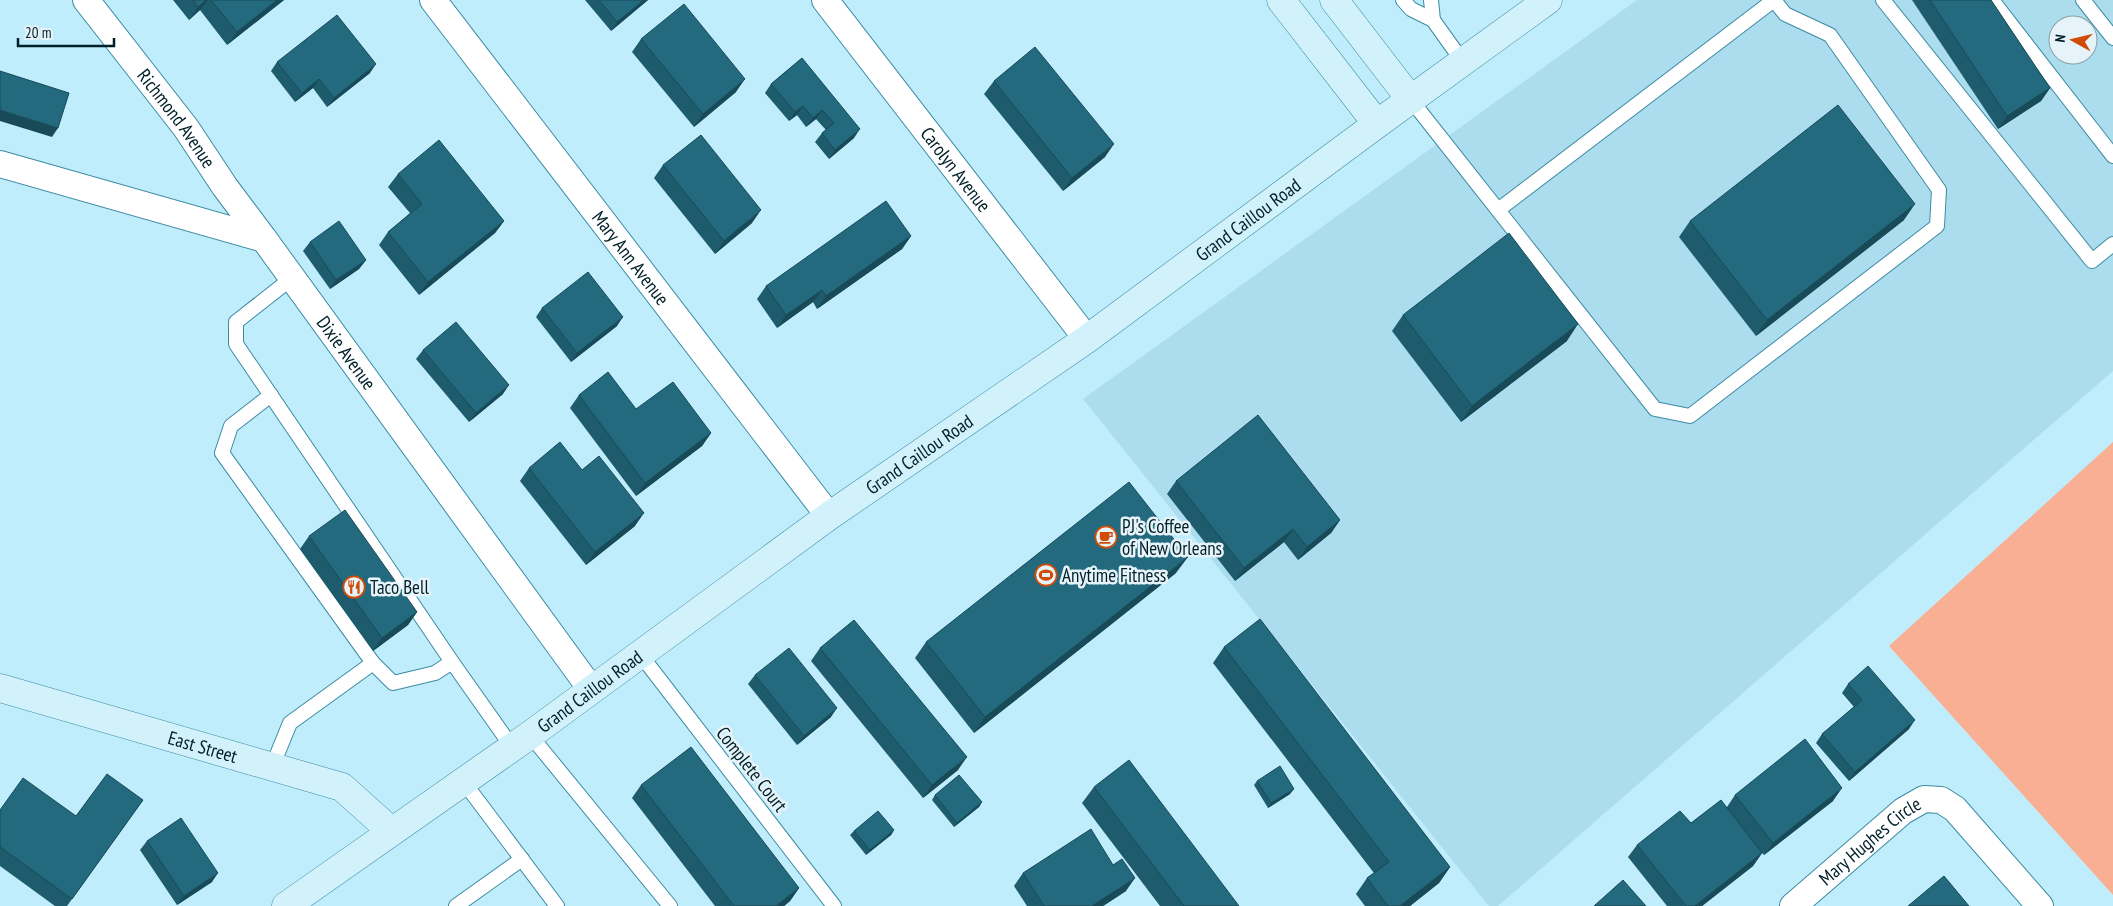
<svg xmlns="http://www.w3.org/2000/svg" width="2113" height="906" font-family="'PT Sans Narrow',sans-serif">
  <rect width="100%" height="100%" fill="#c0edfc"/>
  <path fill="#acddef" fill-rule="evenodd" d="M1637 0H2113V371L1498 906H1489L1083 399ZM2058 25H2088V55H2058Z"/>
  <path fill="#f9af94" d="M2113 442V895L1889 646Z"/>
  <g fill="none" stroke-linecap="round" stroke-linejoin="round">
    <g stroke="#3c8ba3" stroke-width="16">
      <g id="lane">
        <path d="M1403 0 1411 9 1433 20"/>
        <path d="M1431 0 1433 20 1463 62"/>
        <path d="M1883 0 2092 261 2113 244"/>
        <path d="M1992 0 2113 156"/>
        <path d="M2083 0 2113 38"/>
        <path d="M1411 100 1655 409 1690 416 1937 226 1939 190 1830 35 1785 14 1774 0"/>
        <path d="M1498 210 1774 0"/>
        <path d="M292 278 236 322V344L452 662"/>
        <path d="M271 395 231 426 222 453 373 663"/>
        <path d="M640 654 834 906"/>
        <path d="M530 735 670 906"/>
        <path d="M272 767 290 723 373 663 393 683 435 673 452 662 512 747"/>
        <path d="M463 781 557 906"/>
        <path d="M456 906 522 859"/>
      </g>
    </g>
    <g stroke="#3c8ba3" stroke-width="28">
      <g id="street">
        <path id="s1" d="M86 0 186 128 225 187 264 239"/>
        <path id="s2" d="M433 0 829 516"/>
        <path id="s3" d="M825 0 1087 339"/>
        <path id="s4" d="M0 164 264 239 591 689"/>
        <path id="s5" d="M1793 906 1903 811 1924 799 1941 800 1955 809 2040 906"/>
      </g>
    </g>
    <g stroke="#3c8ba3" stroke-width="29">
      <g id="secondary">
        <path d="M1281 0 1377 124"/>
        <path d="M1334 0 1411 100"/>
        <path id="s6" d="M0 688 342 787 391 831"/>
        <path id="s7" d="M286 906 530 735 829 516 1087 339 1377 124 1548 0"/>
      </g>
    </g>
    <use href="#lane" stroke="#fff" stroke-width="14"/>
    <use href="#street" stroke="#fff" stroke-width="26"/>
    <use href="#secondary" stroke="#d1f1fb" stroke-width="28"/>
  </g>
  <g fill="#1e5b6c">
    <path d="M173 0H284L227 45 200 10 189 20Z"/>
    <path d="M585 0H648L611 31Z"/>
    <path d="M1912 0H1991L2050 88 2041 101 1998 129Z"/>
    <path d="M641 39 736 92 694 127 632 52Z"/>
    <path d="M802 58 854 138 829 159 815 142 822 133 826 130 816 119 806 127 797 115 789 121 765 93 771 84Z"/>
    <path d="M277 62 370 73 327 107 313 88 295 102 271 71Z"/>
    <path d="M994 81 1105 157 1063 191 984 94Z"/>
    <path d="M663 165 752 223 715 254 654 178Z"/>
    <path d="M398 174 504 221 495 233 419 295 379 245 388 232 410 213 388 187Z"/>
    <path d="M1904 220 1756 336 1679 237 1690 221Z"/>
    <path d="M911 236 902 249 817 309 813 302 777 328 757 299 766 286Z"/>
    <path d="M310 242 366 260 359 269 330 289 303 251Z"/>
    <path d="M542 308 617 326 571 362 536 317Z"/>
    <path d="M1403 315 1567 341 1461 422 1392 331Z"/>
    <path d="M423 350 503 394 469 422 416 359Z"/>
    <path d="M579 395 636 409 711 433 702 446 636 496 570 408Z"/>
    <path d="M529 468 582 470 635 526 586 565 520 481Z"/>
    <path d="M1176 481 1340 520 1331 533 1298 560 1284 542 1235 581 1167 494Z"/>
    <path d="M309 536 417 612 408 625 373 651 300 549Z"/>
    <path d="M1176 573 974 733 915 658 926 642Z"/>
    <path d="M1224 647 1450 867 1439 883 1410 906H1365L1356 894 1367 878 1374 873 1213 663Z"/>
    <path d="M820 648 958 770 923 798 811 661Z"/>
    <path d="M755 675 831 717 797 745 748 684Z"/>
    <path d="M1848 684 1909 729 1849 781 1816 743 1822 734 1854 707 1842 693Z"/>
    <path d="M1257 781 1290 794 1268 808 1254 785Z"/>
    <path d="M641 785 799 888 790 901 784 906H715L632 798Z"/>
    <path d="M1094 787 1239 906H1160L1082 803Z"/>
    <path d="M935 795 982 802 979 807 954 827 932 800Z"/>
    <path d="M1735 795 1833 801 1764 855 1762 853 1753 866 1702 906H1667L1628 857 1637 845 1691 823 1727 807Z"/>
    <path d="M143 800 67 906H55L0 866V810L76 816Z"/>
    <path d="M894 830 891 835 866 855 850 835 854 831Z"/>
    <path d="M147 841 212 882 177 905 140 850Z"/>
    <path d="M1023 873 1126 891 1103 906H1027L1014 886Z"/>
  </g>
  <g fill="#184a58">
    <path d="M206 0H208L200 10 189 20 198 7Z"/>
    <path d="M277 0H284L227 45 237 32Z"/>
    <path d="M644 0H648L611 31 617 22Z"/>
    <path d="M376 64 370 73 327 107 334 98Z"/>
    <path d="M319 79 313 88 295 102 302 93Z"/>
    <path d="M745 79 736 92 694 127 703 114Z"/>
    <path d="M2050 88 2041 101 1998 129 2007 116Z"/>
    <path d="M803 106 797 115 789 121 795 112Z"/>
    <path d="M0 110 58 128 52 137 0 121Z"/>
    <path d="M822 110 816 119 806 127 813 118Z"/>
    <path d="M860 129 854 138 829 159 835 150Z"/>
    <path d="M1114 144 1105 157 1063 191 1072 178Z"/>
    <path d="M1915 204 1904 220 1756 336 1767 320Z"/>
    <path d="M761 210 752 223 715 254 724 241Z"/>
    <path d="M504 221 495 233 419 295 428 282Z"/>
    <path d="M911 236 902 249 817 309 826 296Z"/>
    <path d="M366 260 359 269 330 289 336 280Z"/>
    <path d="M822 290 813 302 777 328 786 315Z"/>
    <path d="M623 317 617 326 571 362 577 353Z"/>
    <path d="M1578 324 1567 341 1461 422 1472 406Z"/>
    <path d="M509 385 503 394 469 422 476 413Z"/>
    <path d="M711 433 702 446 636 496 645 483Z"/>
    <path d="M644 513 635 526 586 565 595 552Z"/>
    <path d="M1340 520 1331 533 1298 560 1307 547Z"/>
    <path d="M1293 529 1284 542 1235 581 1244 568Z"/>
    <path d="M1188 557 1176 573 974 733 985 717Z"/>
    <path d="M417 612 408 625 373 651 382 638Z"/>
    <path d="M837 708 831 717 797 745 804 736Z"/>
    <path d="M1915 720 1909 729 1849 781 1855 772Z"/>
    <path d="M967 757 958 770 923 798 932 785Z"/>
    <path d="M1842 788 1833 801 1764 855 1773 843Z"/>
    <path d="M1294 789 1290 794 1268 808 1271 803Z"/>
    <path d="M982 802 979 807 954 827 957 823Z"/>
    <path d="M894 830 891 835 866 855 870 850Z"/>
    <path d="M1762 853 1753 866 1702 906H1695Z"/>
    <path d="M1450 867 1439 883 1410 906H1400Z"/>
    <path d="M218 873 212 882 177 905 184 896Z"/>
    <path d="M1135 878 1126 891 1103 906H1092Z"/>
    <path d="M799 888 790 901 784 906H776Z"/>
  </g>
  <g fill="#236a7e" stroke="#184a58">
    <path d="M193 0H206L198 7Z"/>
    <path d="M211 0H277L237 32Z"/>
    <path d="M599 0H644L617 22Z"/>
    <path d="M1930 0H1991L2050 88 2007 116Z"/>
    <path d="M684 4 745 79 703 114 641 39Z"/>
    <path d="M337 15 376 64 334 98 319 79 302 93 277 62Z"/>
    <path d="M1035 47 1114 144 1072 178 994 81Z"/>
    <path d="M802 58 860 129 835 150 822 133 834 123 822 110 813 118 803 106 795 112 771 84Z"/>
    <path d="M0 71 69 93 58 128 0 110Z"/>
    <path d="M1838 105 1915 204 1767 320 1690 221Z"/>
    <path d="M701 135 761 210 724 241 663 165Z"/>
    <path d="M439 140 504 221 428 282 388 232 422 204 398 174Z"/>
    <path d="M886 201 911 236 826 296 822 290 786 315 766 286Z"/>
    <path d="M339 221 366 260 336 280 310 242Z"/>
    <path d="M1509 233 1578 324 1472 406 1403 315Z"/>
    <path d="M588 272 623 317 577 353 542 308Z"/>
    <path d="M456 322 509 385 476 413 423 350Z"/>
    <path d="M608 372 636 409 673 382 711 433 645 483 579 395Z"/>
    <path d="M1258 415 1340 520 1307 547 1293 529 1244 568 1176 481Z"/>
    <path d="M560 442 582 470 599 456 644 513 595 552 529 468Z"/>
    <path d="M1129 482 1188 557 985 717 926 642Z"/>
    <path d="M345 510 417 612 382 638 309 536Z"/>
    <path d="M1260 619 1450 867 1400 906H1388L1367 878 1389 862 1224 647Z"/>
    <path d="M854 620 967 757 932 785 820 648Z"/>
    <path d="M789 648 837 708 804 736 755 675Z"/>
    <path d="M1868 666 1915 720 1855 772 1822 734 1862 700 1848 684Z"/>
    <path d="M1805 739 1842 788 1773 843 1735 795Z"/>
    <path d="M691 747 799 888 776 906H734L641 785Z"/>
    <path d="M1129 760 1239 906H1184L1094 787Z"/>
    <path d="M1280 766 1294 789 1271 803 1257 781Z"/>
    <path d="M107 774 143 800 72 899 0 847V810L23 778 76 816Z"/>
    <path d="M959 775 982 802 957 823 935 795Z"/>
    <path d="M1721 800 1762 853 1695 906H1686L1637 845 1680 811 1691 823Z"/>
    <path d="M878 811 894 830 870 850 854 831Z"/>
    <path d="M181 818 218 873 184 896 147 841Z"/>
    <path d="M1091 829 1113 865 1122 859 1135 878 1092 906H1044L1023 873Z"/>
    <path d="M1944 876 1969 906H1908Z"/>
    <path d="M1623 880 1646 906H1594Z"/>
  </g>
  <defs>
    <g id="cafe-ring" transform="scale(1.125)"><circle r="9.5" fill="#e6f4f9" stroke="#d14c06" stroke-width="1.5"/><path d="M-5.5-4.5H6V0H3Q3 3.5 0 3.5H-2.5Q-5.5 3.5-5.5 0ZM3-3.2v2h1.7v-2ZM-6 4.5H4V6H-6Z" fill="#d14c06"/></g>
    <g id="stadium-ring" transform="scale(1.125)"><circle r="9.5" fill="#e6f4f9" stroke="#d14c06" stroke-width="1.5"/><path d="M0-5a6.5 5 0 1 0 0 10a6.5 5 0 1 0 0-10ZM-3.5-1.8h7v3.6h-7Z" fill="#d14c06"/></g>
    <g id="restaurant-ring" transform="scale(1.125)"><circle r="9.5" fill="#e6f4f9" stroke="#d14c06" stroke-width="1.5"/><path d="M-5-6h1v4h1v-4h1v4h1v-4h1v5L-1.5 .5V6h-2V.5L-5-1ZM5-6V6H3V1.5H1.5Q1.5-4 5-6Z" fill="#d14c06"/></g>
  </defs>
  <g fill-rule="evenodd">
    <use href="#cafe-ring" x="1106" y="537"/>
    <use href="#stadium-ring" x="1046" y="575"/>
    <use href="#restaurant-ring" x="354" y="587"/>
  </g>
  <g text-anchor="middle" stroke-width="5" stroke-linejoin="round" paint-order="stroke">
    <g font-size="19" fill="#001f28" stroke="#e6f4f9">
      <text dy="7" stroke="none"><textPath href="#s1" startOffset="149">Richmond Avenue</textPath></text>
      <text dy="7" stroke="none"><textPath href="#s3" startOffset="214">Carolyn Avenue</textPath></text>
      <text dy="7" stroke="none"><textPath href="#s7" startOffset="1182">Grand Caillou Road</textPath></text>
      <text dy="7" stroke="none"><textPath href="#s2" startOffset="325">Mary Ann Avenue</textPath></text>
      <text dy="7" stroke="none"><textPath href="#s4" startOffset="415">Dixie Avenue</textPath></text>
      <text dy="7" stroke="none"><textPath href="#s7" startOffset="778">Grand Caillou Road</textPath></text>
      <text dy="7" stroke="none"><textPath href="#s7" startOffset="372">Grand Caillou Road</textPath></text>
      <text dy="7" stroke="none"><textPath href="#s6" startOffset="211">East Street</textPath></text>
      <text transform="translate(752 769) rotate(52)" y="7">Complete Court</text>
      <text dy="7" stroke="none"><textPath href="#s5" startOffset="101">Mary Hughes Circle</textPath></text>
    </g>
    <g font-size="19" fill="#001f28" stroke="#e6f4f9" text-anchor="start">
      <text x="1122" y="533">PJ's Coffee<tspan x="1122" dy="22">of New Orleans</tspan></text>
      <text x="1062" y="582">Anytime Fitness</text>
      <text x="370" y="594">Taco Bell</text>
    </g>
  </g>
  <g transform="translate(2073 40) rotate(278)"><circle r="24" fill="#e6f4f9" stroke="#8a9fa5"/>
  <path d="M0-4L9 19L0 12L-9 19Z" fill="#d14c06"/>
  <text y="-8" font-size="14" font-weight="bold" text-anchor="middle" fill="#001f28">N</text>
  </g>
  <path d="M18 38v8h96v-8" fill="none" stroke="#001f28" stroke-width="2.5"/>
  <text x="25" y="38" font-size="15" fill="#001f28" stroke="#e6f4f9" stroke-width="4" paint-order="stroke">20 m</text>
</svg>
